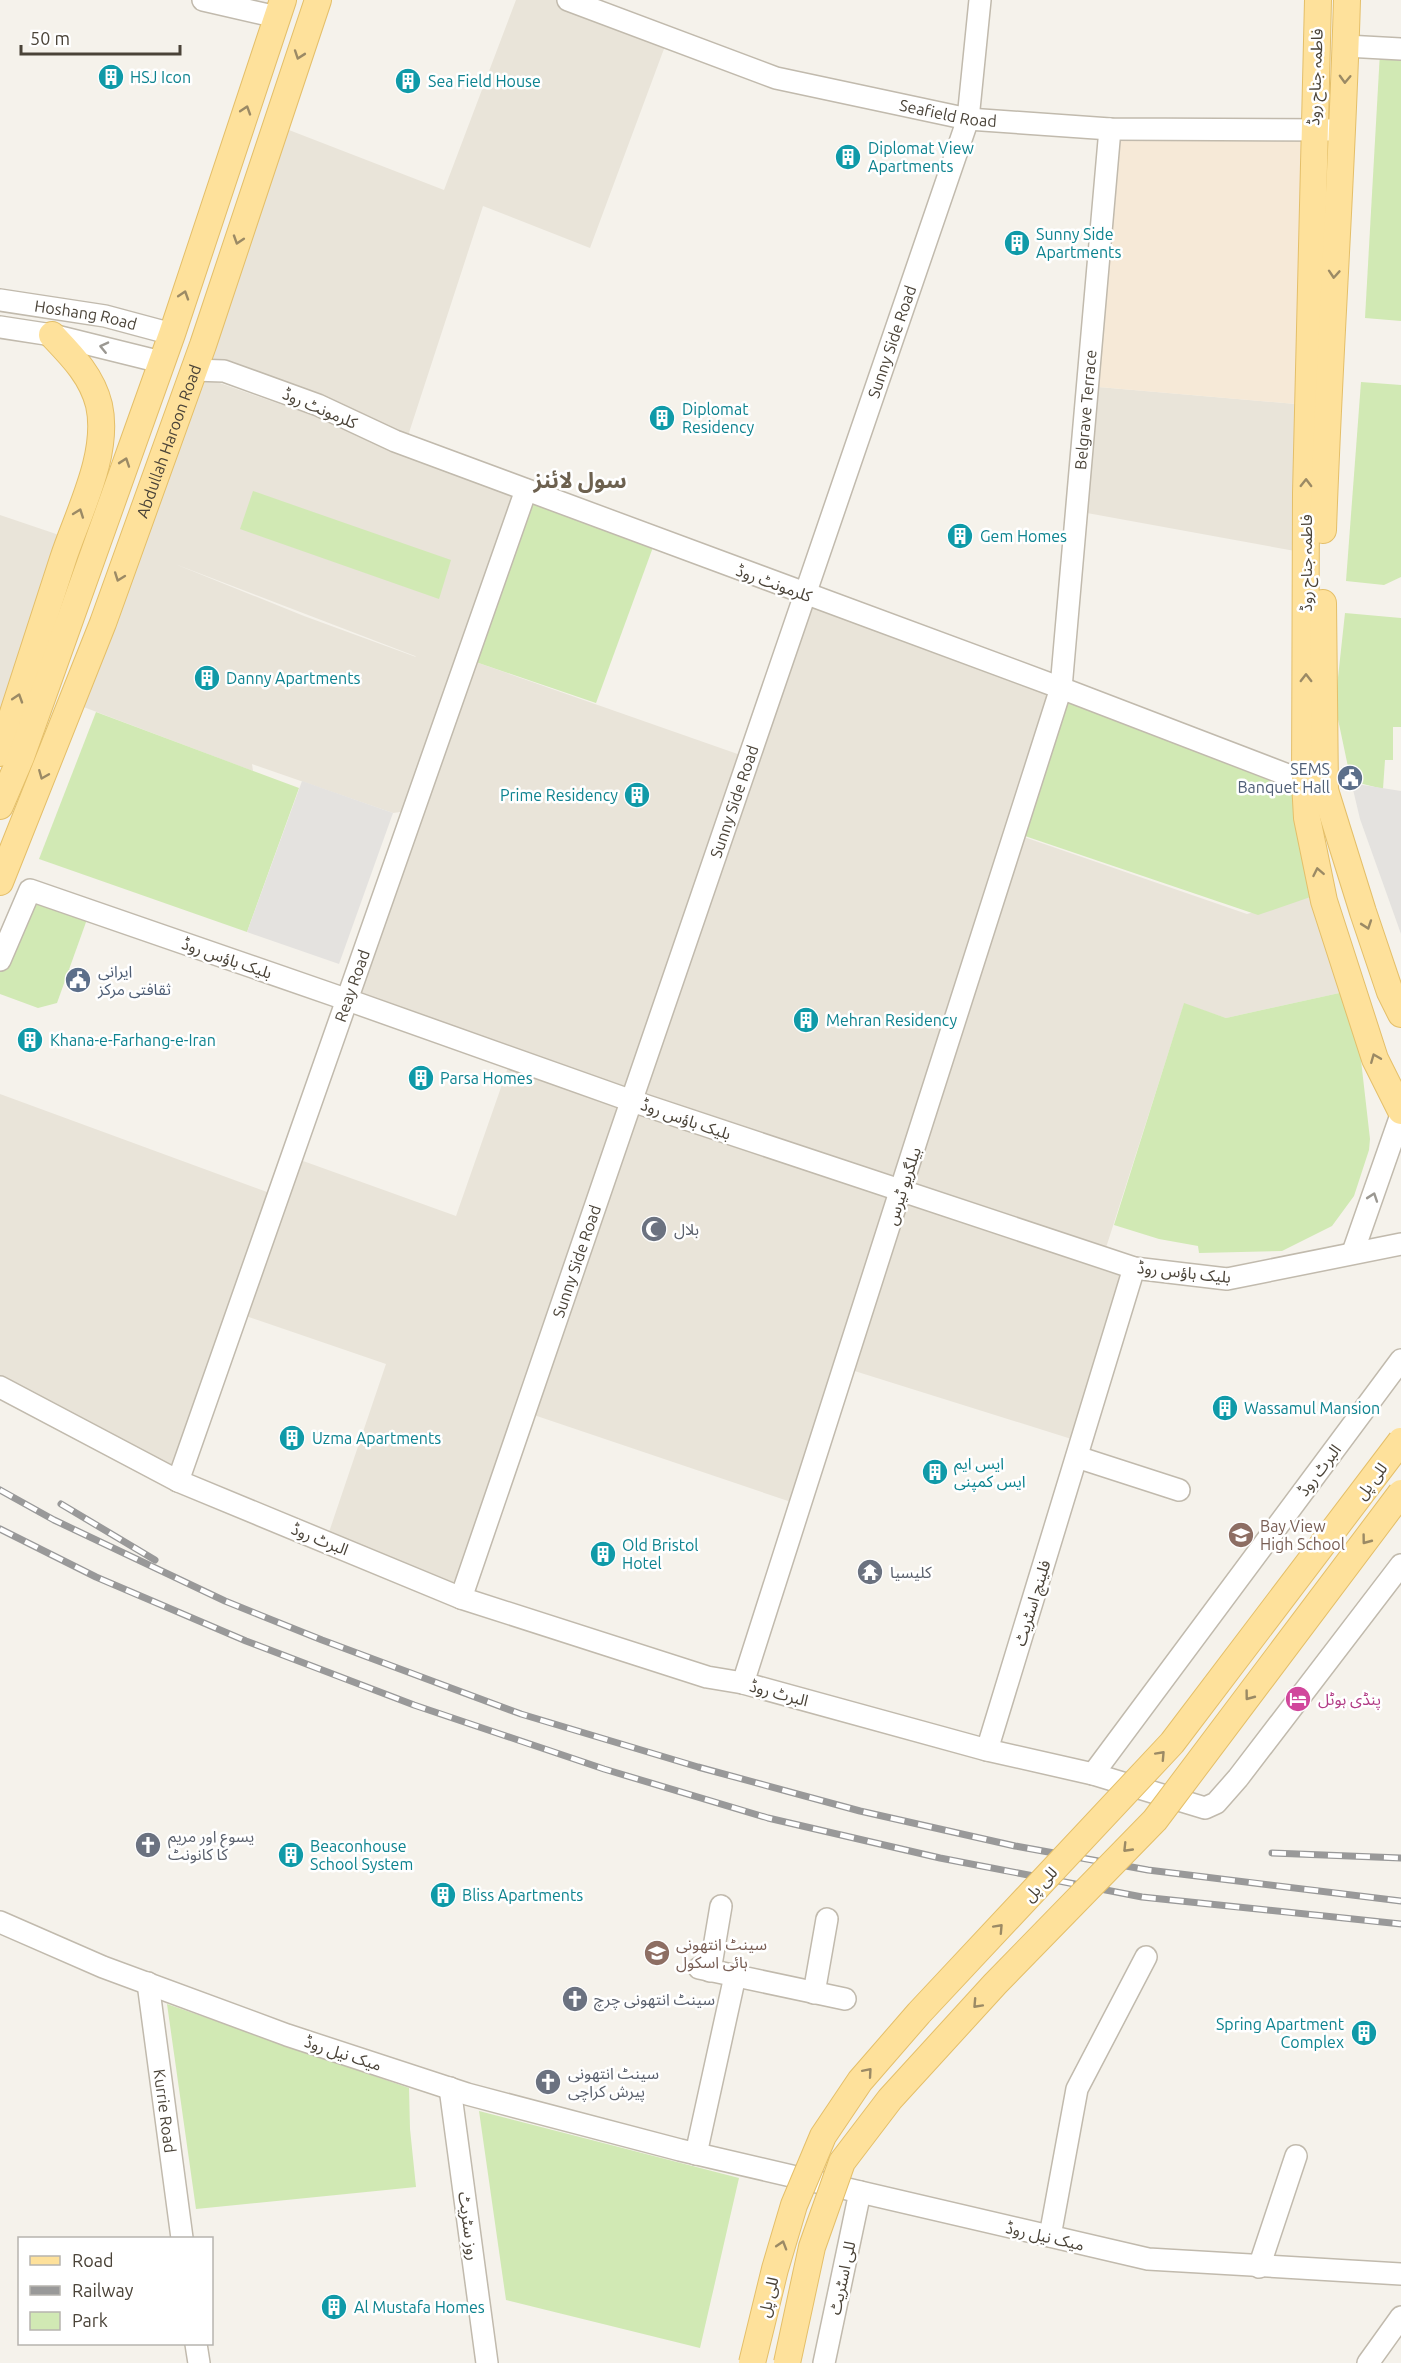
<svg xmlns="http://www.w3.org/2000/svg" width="1401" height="2363" font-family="Ubuntu,'Noto Sans Arabic',sans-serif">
  <rect width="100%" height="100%" fill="#f5f2eb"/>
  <g fill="#e9e4d9" fill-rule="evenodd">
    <path d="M516 0H566L668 38 590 248 483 206 405 445 194 366 276 125 444 190Z"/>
    <path d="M194 374 526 490 467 659 749 758 806 594 1057 690 1015 834 1247 914 1322 893 1353 990 1226 1018 1184 1004 1103 1257 1134 1268 1081 1442 845 1368 800 1505 525 1412 461 1598 326 1541 386 1364 237 1313 179 1478 0 1384V1094L278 1196 292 1157 456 1216 511 1059 348 999 414 810 393 813 252 764 253 771 65 700ZM175 564 415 656 416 657 304 616Z"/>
    <path d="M1087 386 1308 405 1306 553 1076 511Z"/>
    <path d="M0 515 62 536 0 752Z"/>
  </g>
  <path fill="#f6e9d7" d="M1110 129 1313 131 1308 405 1087 386Z"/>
  <g fill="#d1e9b4">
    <path d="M1380 52 1401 53V321L1365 318Z"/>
    <path d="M1361 382 1401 385V577L1384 585 1346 581Z"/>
    <path d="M526 490 656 539 596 703 467 659Z"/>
    <path d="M253 491 451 560 439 599 240 529Z"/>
    <path d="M1345 613 1401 618V727H1393V760H1385L1383 789 1351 781 1335 705Z"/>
    <path d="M1062 691 1305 782 1322 893 1258 915 1016 833Z"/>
    <path d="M96 712 299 788 247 932 39 859Z"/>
    <path d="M29 890 90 911 57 1003 38 1008 0 994V959Z"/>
    <path d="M1353 990 1370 1139 1369 1150 1354 1196 1332 1226 1282 1251 1199 1253 1198 1246 1159 1239 1114 1225 1184 1003 1226 1018Z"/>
    <path d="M167 2004 409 2088 410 2129 416 2187 196 2209Z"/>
    <path d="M479 2111 739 2178 700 2348 506 2300Z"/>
  </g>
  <g fill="#e4e2df">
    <path d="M302 781 393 813 339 964 247 932Z"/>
    <path d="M1351 781 1363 785 1401 791V934L1360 819Z"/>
  </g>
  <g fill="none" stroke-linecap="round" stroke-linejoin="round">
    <g stroke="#c1baad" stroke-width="24">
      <g id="minor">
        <path d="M203 0 277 17"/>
        <path id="s1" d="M568 0 776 78 968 119 1110 129 1343 130"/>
        <path d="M1346 46 1401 49"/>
        <path id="s2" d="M0 300 105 316 172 334"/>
        <path d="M0 327 52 335 161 362"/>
        <path d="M193 370 224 371 318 405 395 441 1061 688 1319 787"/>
        <path d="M0 960 30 890 348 1000 632 1101 1134 1268 1227 1279 1401 1244"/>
        <path d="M1353 1252 1401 1115"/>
        <path d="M0 1387 178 1481 461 1598 707 1677 743 1683 987 1750 1093 1774 1205 1808 1216 1803 1238 1778 1401 1565"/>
        <path d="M1077 1457 1179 1490"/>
        <path id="s3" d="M178 1481 526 490"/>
        <path id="s4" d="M461 1598 968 119 980 0"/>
        <path id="s5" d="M743 1683 1061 688 1110 129"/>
        <path d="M987 1750 1134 1268"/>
        <path d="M1093 1774 1401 1360"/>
        <path d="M0 1922 103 1967 287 2035 467 2094 680 2150 1148 2259 1401 2274"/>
        <path d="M699 1968 845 1999"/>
        <path d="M710 1971 721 1906"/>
        <path id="s6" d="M148 1983 182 2238"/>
        <path d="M814 1993 827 1919"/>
        <path d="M450 2088 487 2363"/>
        <path d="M696 2154 735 1976"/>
        <path d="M1050 2236 1077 2089 1146 1957"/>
        <path d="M1259 2267 1296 2156"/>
        <path d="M196 2344 199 2363"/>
        <path d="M824 2363 860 2192"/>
        <path d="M1368 2363 1401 2317"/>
      </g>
    </g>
    <g stroke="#e4bf69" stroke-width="28">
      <g id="major">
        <path d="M1318 0 1306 493 1305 782 1307 818 1324 901 1375 1059 1401 1111"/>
        <path d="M1323 530C1329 353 1342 177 1347 0"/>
        <path d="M1323 603 1325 790 1363 912 1390 992 1401 1014"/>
        <path d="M0 753C21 688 42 624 63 559 78 513 110 454 99 405 92 376 72 356 52 335"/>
        <path d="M0 806 21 757 172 334 283 0"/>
        <path id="s7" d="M0 882 103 623 203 345 318 0"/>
      </g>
    </g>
    <use href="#minor" stroke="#fff" stroke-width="21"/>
    <use href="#major" stroke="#fee19b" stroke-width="26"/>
    <g stroke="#999" stroke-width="7">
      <g id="rail">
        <path d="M0 1490 54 1520 225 1601 322 1640 521 1714 698 1767 860 1811 1015 1846 1148 1870 1401 1901"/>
        <path d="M61 1504 155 1560"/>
        <path d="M0 1529 96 1577 246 1641 414 1705 604 1769 768 1818 940 1858 1142 1897 1401 1924"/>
        <path d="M1272 1853 1401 1858"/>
      </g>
    </g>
    <use href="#rail" stroke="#fff" stroke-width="4.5" stroke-dasharray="14" stroke-linecap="butt"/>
    <g stroke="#e4bf69" stroke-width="28" stroke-linecap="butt">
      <g id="major-bridge">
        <path d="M752 2363 775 2269 794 2205 823 2136 860 2081 919 2013 1172 1743 1401 1441"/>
        <path d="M787 2363 812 2247 842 2162 890 2099 995 1984 1155 1820 1401 1493"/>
      </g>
    </g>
    <use href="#major-bridge" stroke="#fee19b" stroke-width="26"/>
  </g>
  <defs><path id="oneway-chevron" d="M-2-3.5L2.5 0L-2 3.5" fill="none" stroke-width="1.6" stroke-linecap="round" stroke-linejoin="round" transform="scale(1.5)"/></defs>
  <g stroke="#9b8a65">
    <use href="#oneway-chevron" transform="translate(299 55) rotate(109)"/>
    <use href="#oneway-chevron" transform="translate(1345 79) rotate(92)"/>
    <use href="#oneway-chevron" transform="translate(246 110) rotate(-72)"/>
    <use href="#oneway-chevron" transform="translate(238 240) rotate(108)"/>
    <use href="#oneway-chevron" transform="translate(1334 274) rotate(94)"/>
    <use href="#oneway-chevron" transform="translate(184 295) rotate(-72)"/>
    <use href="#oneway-chevron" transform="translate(125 462) rotate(-71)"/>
    <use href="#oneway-chevron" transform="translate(1306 483) rotate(-89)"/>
    <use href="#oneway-chevron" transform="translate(79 513) rotate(-70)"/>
    <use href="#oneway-chevron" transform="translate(119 577) rotate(110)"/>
    <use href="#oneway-chevron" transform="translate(1306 678) rotate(-90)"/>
    <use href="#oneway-chevron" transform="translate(18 698) rotate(-72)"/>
    <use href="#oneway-chevron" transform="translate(43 775) rotate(112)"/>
    <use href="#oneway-chevron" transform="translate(1318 872) rotate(-101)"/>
    <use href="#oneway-chevron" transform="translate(1367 925) rotate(71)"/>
    <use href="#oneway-chevron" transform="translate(1375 1058) rotate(-112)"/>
    <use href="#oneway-chevron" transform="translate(1366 1540) rotate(127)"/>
    <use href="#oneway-chevron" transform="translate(1249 1696) rotate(127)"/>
    <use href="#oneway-chevron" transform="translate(1161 1755) rotate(-47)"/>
    <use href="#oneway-chevron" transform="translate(1127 1848) rotate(134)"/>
    <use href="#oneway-chevron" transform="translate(999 1928) rotate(-47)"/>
    <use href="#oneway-chevron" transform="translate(977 2004) rotate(133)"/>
    <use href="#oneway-chevron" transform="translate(868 2072) rotate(-49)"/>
    <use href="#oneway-chevron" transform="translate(782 2245) rotate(-73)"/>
  </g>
  <g stroke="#9b9892">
    <use href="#oneway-chevron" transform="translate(104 347) rotate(-167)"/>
    <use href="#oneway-chevron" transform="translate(1373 1197) rotate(-71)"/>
  </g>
  <defs>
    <g id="building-disc" transform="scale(1.35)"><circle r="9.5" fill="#0f9aa8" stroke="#fff"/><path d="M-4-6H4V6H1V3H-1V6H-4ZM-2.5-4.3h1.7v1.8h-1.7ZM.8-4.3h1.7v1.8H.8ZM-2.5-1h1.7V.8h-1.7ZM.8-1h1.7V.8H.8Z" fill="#fff"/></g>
    <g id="civic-disc" transform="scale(1.35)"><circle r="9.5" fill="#5c6f8a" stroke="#fff"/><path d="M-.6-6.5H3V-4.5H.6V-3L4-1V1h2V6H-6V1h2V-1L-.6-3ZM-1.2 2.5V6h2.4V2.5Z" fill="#fff"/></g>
    <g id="mosque-disc" transform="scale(1.35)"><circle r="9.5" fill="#6b7280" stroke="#fff"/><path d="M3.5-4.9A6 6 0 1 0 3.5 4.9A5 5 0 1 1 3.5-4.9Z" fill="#fff"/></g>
    <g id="school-disc" transform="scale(1.35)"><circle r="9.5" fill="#8d6e63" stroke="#fff"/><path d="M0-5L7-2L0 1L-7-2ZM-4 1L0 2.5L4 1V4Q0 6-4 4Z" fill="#fff"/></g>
    <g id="temple-disc" transform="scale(1.35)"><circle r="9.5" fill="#6b7280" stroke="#fff"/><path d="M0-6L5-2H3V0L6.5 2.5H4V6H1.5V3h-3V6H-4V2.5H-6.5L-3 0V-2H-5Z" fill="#fff"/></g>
    <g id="hotel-disc" transform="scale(1.35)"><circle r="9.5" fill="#d1479c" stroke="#fff"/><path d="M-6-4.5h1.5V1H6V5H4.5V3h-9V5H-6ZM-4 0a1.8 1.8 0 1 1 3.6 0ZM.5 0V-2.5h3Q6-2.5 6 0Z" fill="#fff"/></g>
    <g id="church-disc" transform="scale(1.35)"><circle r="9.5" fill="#6b7280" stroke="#fff"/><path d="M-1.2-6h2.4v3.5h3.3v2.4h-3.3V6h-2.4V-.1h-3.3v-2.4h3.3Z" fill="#fff"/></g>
  </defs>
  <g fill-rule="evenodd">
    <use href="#building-disc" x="111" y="77"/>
    <use href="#building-disc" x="408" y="81"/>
    <use href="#building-disc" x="848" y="157"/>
    <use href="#building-disc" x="1017" y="243"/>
    <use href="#building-disc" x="662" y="418"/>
    <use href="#building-disc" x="960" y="536"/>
    <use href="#building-disc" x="207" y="678"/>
    <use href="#civic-disc" x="1350" y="778"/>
    <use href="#building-disc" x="637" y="795"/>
    <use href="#civic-disc" x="78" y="980"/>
    <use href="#building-disc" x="806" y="1020"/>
    <use href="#building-disc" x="30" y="1040"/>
    <use href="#building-disc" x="421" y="1078"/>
    <use href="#mosque-disc" x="654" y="1229"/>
    <use href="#building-disc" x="1225" y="1408"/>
    <use href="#building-disc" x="292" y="1438"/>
    <use href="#building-disc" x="935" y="1472"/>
    <use href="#school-disc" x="1241" y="1535"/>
    <use href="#building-disc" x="603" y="1554"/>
    <use href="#temple-disc" x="870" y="1572"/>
    <use href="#hotel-disc" x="1298" y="1699"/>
    <use href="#church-disc" x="148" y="1845"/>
    <use href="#building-disc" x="291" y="1855"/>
    <use href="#building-disc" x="443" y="1895"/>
    <use href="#school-disc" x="657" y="1953"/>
    <use href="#church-disc" x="575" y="1999"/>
    <use href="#building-disc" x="1364" y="2033"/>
    <use href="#church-disc" x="548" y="2082"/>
    <use href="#building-disc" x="334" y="2307"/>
  </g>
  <g text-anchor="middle" stroke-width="5" stroke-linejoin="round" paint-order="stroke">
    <g font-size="16" fill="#0d838f" stroke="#fff" text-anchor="start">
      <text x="130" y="83">HSJ Icon</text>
      <text x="428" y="87">Sea Field House</text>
      <text x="868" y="154">Diplomat View<tspan x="868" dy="18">Apartments</tspan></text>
      <text x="1036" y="240">Sunny Side<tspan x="1036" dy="18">Apartments</tspan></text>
      <text x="682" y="415">Diplomat<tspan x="682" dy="18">Residency</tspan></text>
      <text x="980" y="542">Gem Homes</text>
      <text x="226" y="684">Danny Apartments</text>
      <text x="618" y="801" text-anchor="end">Prime Residency</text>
      <text x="826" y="1026">Mehran Residency</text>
      <text x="50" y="1046">Khana-e-Farhang-e-Iran</text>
      <text x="440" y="1084">Parsa Homes</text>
      <text x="1244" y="1414">Wassamul Mansion</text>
      <text x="312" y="1444">Uzma Apartments</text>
      <text x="954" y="1469">ایس ایم<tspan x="954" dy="18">ایس کمپنی</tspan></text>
      <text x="622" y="1551">Old Bristol<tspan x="622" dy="18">Hotel</tspan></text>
      <text x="310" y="1852">Beaconhouse<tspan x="310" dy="18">School System</tspan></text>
      <text x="462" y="1901">Bliss Apartments</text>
      <text x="1344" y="2030" text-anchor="end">Spring Apartment<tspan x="1344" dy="18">Complex</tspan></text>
      <text x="354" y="2313">Al Mustafa Homes</text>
    </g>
    <g font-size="16" fill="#4a4338" stroke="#fff">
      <text transform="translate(1315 77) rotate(-88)" y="6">فاطمہ جناح روڈ</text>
      <text dy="6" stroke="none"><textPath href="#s1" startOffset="398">Seafield Road</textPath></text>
      <text dy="6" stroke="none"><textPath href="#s2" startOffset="87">Hoshang Road</textPath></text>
      <text dy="6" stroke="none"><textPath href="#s4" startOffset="1328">Sunny Side Road</textPath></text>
      <text transform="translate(320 408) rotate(23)" y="6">کلرمونٹ روڈ</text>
      <text dy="6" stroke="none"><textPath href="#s5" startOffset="1324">Belgrave Terrace</textPath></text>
      <text dy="6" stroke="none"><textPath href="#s7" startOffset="472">Abdullah Haroon Road</textPath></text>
      <text transform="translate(1306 563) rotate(-90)" y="6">فاطمہ جناح روڈ</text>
      <text transform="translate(774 583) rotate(20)" y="6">کلرمونٹ روڈ</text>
      <text dy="6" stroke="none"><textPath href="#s4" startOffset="842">Sunny Side Road</textPath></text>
      <text transform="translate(227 958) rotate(19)" y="6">بلیک ہاؤس روڈ</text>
      <text dy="6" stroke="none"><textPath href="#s3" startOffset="525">Reay Road</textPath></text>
      <text transform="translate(686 1119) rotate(19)" y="6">بلیک ہاؤس روڈ</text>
      <text transform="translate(903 1186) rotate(-72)" y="6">بیلگریو ٹیرس</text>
      <text dy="6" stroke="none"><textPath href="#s4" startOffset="356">Sunny Side Road</textPath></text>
      <text transform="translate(1184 1272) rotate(6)" y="6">بلیک ہاؤس روڈ</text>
      <text transform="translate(1319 1470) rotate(-53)" y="6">البرٹ روڈ</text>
      <text transform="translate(1371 1481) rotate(-53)" y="6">للی پل</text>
      <text transform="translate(320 1539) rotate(22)" y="6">البرٹ روڈ</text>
      <text transform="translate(1032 1603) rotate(-73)" y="6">فلینچ اسٹریٹ</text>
      <text transform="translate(779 1693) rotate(15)" y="6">البرٹ روڈ</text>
      <text transform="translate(1040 1884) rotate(-47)" y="6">للی پل</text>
      <text transform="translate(343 2053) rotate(18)" y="6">میک نیل روڈ</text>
      <text dy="6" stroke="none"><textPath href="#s6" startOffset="129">Kurrie Road</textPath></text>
      <text transform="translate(469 2226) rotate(82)" y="6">روز سٹریٹ</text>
      <text transform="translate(1045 2236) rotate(13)" y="6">میک نیل روڈ</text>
      <text transform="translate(842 2278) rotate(-78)" y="6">للی اسٹریٹ</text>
      <text transform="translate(768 2297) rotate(-76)" y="6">للی پل</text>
    </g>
    <g font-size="16" fill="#4e5e75" stroke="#fff" text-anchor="end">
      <text x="1330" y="775">SEMS<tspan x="1330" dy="18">Banquet Hall</tspan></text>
      <text x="98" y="977" text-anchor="start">ایرانی<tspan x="98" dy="18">ثقافتی مرکز</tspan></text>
    </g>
    <g font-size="16" fill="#5b616d" stroke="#fff" text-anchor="start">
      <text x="674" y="1235">بلال</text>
      <text x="890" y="1578">کلیسیا</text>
      <text x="168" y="1842">یسوع اور مریم<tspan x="168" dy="18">کا کانونٹ</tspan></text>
      <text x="594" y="2005">سینٹ انتھونی چرچ</text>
      <text x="568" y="2079">سینٹ انتھونی<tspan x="568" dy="18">پیرش کراچی</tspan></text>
    </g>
    <g font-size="16" fill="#785e54" stroke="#fff" text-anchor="start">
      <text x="1260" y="1532">Bay View<tspan x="1260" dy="18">High School</tspan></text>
      <text x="676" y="1950">سینٹ انتھونی<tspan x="676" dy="18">ہائی اسکول</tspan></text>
    </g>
    <g font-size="16" fill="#b23c85" stroke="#fff" text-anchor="start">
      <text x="1318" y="1705">پنڈی ہوٹل</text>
    </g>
    <g font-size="22" font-weight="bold" fill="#6d614f" stroke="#fff">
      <text x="580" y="488">سول لائنز</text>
    </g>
  </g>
  <rect x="18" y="2237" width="195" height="108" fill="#ffffff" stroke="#b7b4af" stroke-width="1.5"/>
  <rect x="30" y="2256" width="30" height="9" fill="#fee19b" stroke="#b7b4af" stroke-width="1.5"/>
  <text x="72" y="2267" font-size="18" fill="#4a4338">Road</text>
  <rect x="30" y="2286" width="30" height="9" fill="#999999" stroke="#b7b4af" stroke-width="1.5"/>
  <text x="72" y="2297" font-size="18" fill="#4a4338">Railway</text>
  <rect x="30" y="2312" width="30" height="18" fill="#d1e9b4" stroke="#b7b4af" stroke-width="1.5"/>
  <text x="72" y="2327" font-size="18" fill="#4a4338">Park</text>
  <path d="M21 45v9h159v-9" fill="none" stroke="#4a4338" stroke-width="3"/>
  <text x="30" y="45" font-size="18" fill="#4a4338" stroke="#ffffff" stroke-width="4.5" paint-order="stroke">50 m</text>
</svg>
